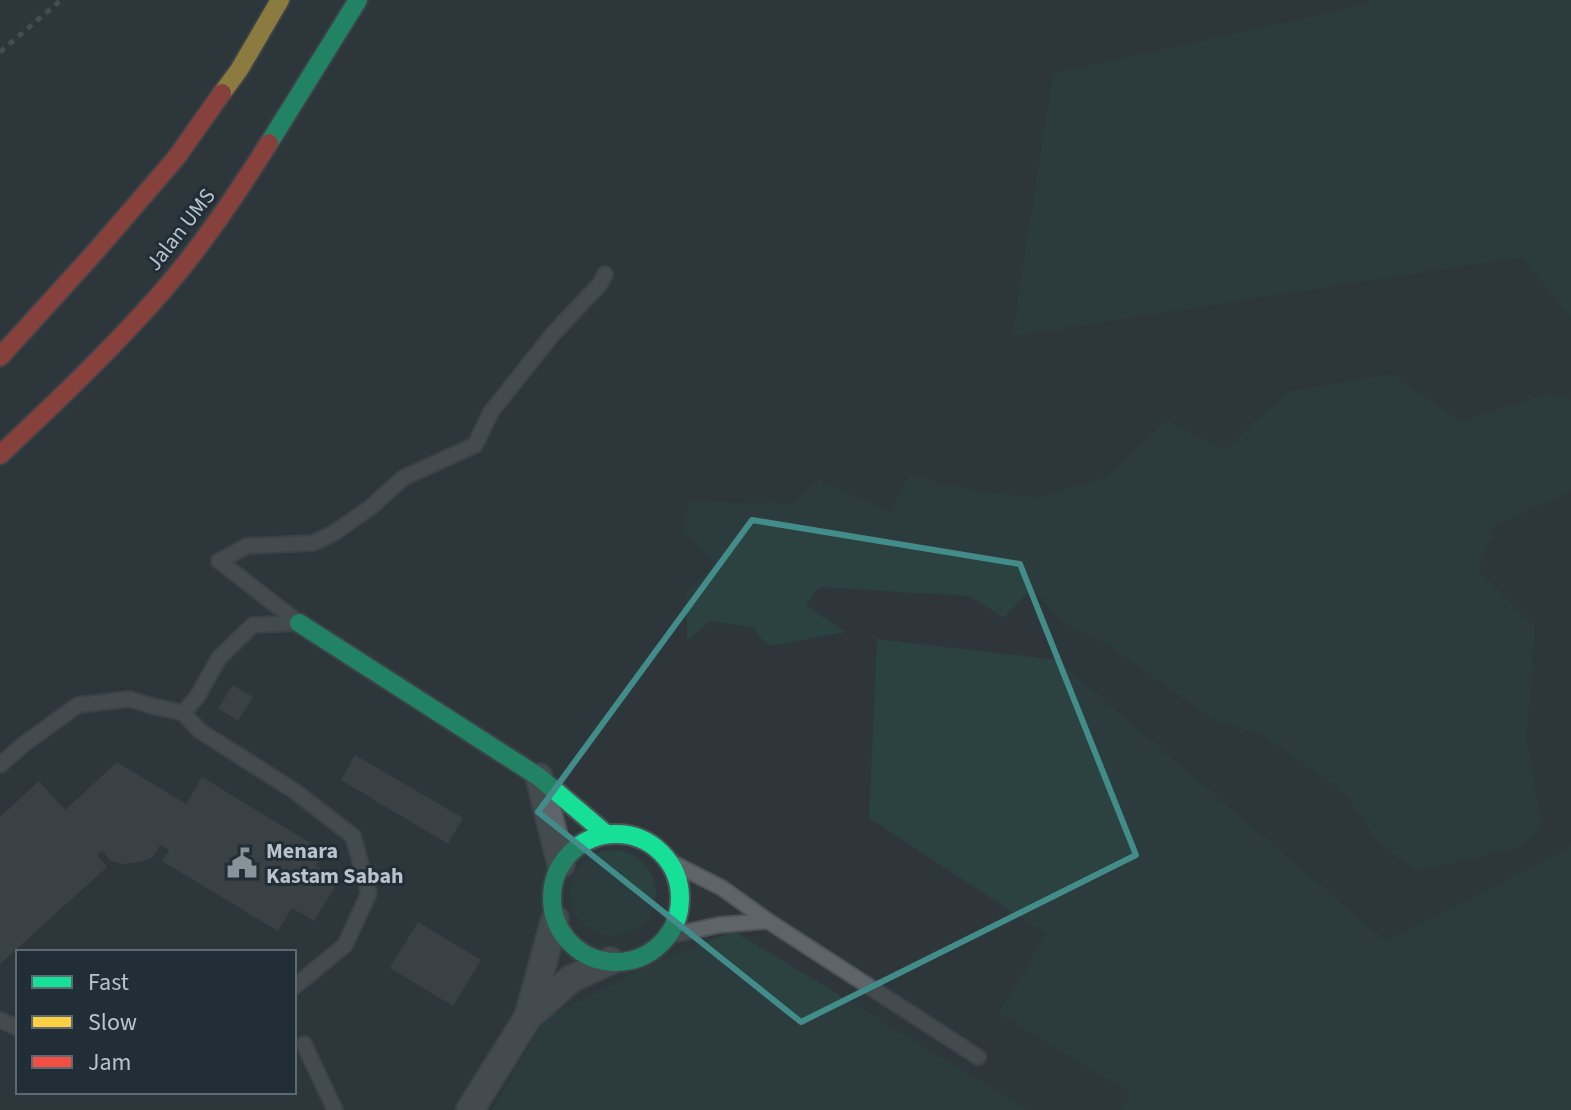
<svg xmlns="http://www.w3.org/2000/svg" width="1571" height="1110" font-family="'Source Sans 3',sans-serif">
  <rect width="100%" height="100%" fill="#2e363b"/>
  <g fill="#2b4241">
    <path d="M1369 0H1571V320L1522 257 1012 336 1053 74 1368 4Z"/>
    <path d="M1391 374 1461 422 1550 393 1571 399V491L1495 526 1478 572 1535 626 1527 739 1542 830 1517 847 1417 871 1379 843 1348 797 1326 779 1263 735 1213 719 1108 645 1063 623 1032 588 1004 618 969 596 819 587 806 605 846 632 768 646 752 627 710 621 687 641 686 592 716 564 681 530 690 501 792 504 819 480 890 512 909 476 987 493 1040 497 1105 478 1166 421 1225 450 1288 392Z"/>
    <path d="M877 639 1057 660 1385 941 1571 847V1110H1120L1131 1094 999 1013 1046 934 869 818Z"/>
    <circle cx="613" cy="893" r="43"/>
    <path d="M734 931 1028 1110H492L545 1019 641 969Z"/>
  </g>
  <g fill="#474e52">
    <path d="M233 685 253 697 238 721 218 708Z"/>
    <path d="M355 755 463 818 448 844 341 780Z"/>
    <path d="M117 762 186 804 202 777 325 852 316 866 339 880 314 921 292 908 278 931 162 861 169 850 160 845 153 857 140 862 123 864 111 861 102 851 97 855 107 867 0 964V817L39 781 65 810Z"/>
    <path d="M418 922 481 960 453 1006 390 968Z"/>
  </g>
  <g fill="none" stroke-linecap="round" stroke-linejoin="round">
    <g stroke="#4c5256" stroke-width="18">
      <g id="lane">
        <path d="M298 622 219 561 247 546 313 543 334 533 371 507 403 478 475 445 491 412 553 334 600 284 605 274"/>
        <path d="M183 713 197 697 219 658 253 625 298 623"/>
        <path d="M0 765 24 744 78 705 129 699 152 706 183 713 200 731 293 790 353 836 369 893 345 945 294 987"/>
        <path d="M669 861 722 888 768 921 978 1057"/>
        <path d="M668 936 719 925 768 921"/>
        <path d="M0 1020 18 1028"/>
        <path d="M304 1044 335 1110"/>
      </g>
    </g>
    <g stroke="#4c5256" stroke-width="30">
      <g id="street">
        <path d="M539 777 561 864"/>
        <path d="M528 1017 555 919"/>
        <path d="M470 1110 528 1017 571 979 610 961"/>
      </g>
    </g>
    <g stroke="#4c5256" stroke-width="22">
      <g id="fast">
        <path d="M269 143 358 0"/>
        <path d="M299 623 539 777 606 834"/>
        <circle cx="616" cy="898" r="64"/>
      </g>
    </g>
    <g stroke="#4c5256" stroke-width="22">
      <path id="slow" d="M222 93 239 70 280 0"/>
    </g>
    <g stroke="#4c5256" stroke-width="22">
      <g id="jam">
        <path d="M0 357 96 251 176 158 222 93"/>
        <path d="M0 455C55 403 111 350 161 293 202 246 236 195 269 143"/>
      </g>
    </g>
    <path stroke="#62686c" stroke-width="5" stroke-dasharray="6 6" stroke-linecap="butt" d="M0 52 61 0"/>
    <use href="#lane" stroke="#5e6469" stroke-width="14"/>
    <use href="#street" stroke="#5e6469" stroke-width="26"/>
    <use href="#fast" stroke="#16e098" stroke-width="18"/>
    <use href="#slow" stroke="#ffcf43" stroke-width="18"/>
    <use href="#jam" stroke="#f24e42" stroke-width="18"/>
  </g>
  <path d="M0 0H1571V1110H0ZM752 520 1020 564 1136 855 801 1022 538 812Z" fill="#2e363b" fill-opacity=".55" fill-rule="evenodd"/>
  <path fill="none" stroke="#428d8a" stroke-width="6" stroke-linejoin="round" d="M752 520 1020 564 1136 855 801 1022 538 812Z"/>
  <defs>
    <g id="civic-bare" transform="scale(2.4)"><path d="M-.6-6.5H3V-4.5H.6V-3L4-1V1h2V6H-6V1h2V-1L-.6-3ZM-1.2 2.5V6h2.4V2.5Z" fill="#889299" stroke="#212e37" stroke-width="2.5" paint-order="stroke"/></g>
  </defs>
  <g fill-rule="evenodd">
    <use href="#civic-bare" x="242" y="863"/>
  </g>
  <g text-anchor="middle" stroke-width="6" stroke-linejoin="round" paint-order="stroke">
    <g font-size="22" fill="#b9c3cb" stroke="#212e37">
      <text transform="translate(180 229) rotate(-52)" y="8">Jalan UMS</text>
    </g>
    <g font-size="22" font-weight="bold" fill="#b9c3cb" stroke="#212e37" text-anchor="start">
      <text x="266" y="858">Menara<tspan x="266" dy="25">Kastam Sabah</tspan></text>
    </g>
  </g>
  <rect x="16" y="950" width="280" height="144" fill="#212e37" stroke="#5e6a72" stroke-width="2"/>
  <rect x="32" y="976" width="40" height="12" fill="#16e098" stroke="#5e6a72" stroke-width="2"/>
  <text x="88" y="990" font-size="24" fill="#b9c3cb">Fast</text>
  <rect x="32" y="1016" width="40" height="12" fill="#ffcf43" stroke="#5e6a72" stroke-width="2"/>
  <text x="88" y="1030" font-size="24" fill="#b9c3cb">Slow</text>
  <rect x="32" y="1056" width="40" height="12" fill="#f24e42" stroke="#5e6a72" stroke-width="2"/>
  <text x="88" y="1070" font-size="24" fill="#b9c3cb">Jam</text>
</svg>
